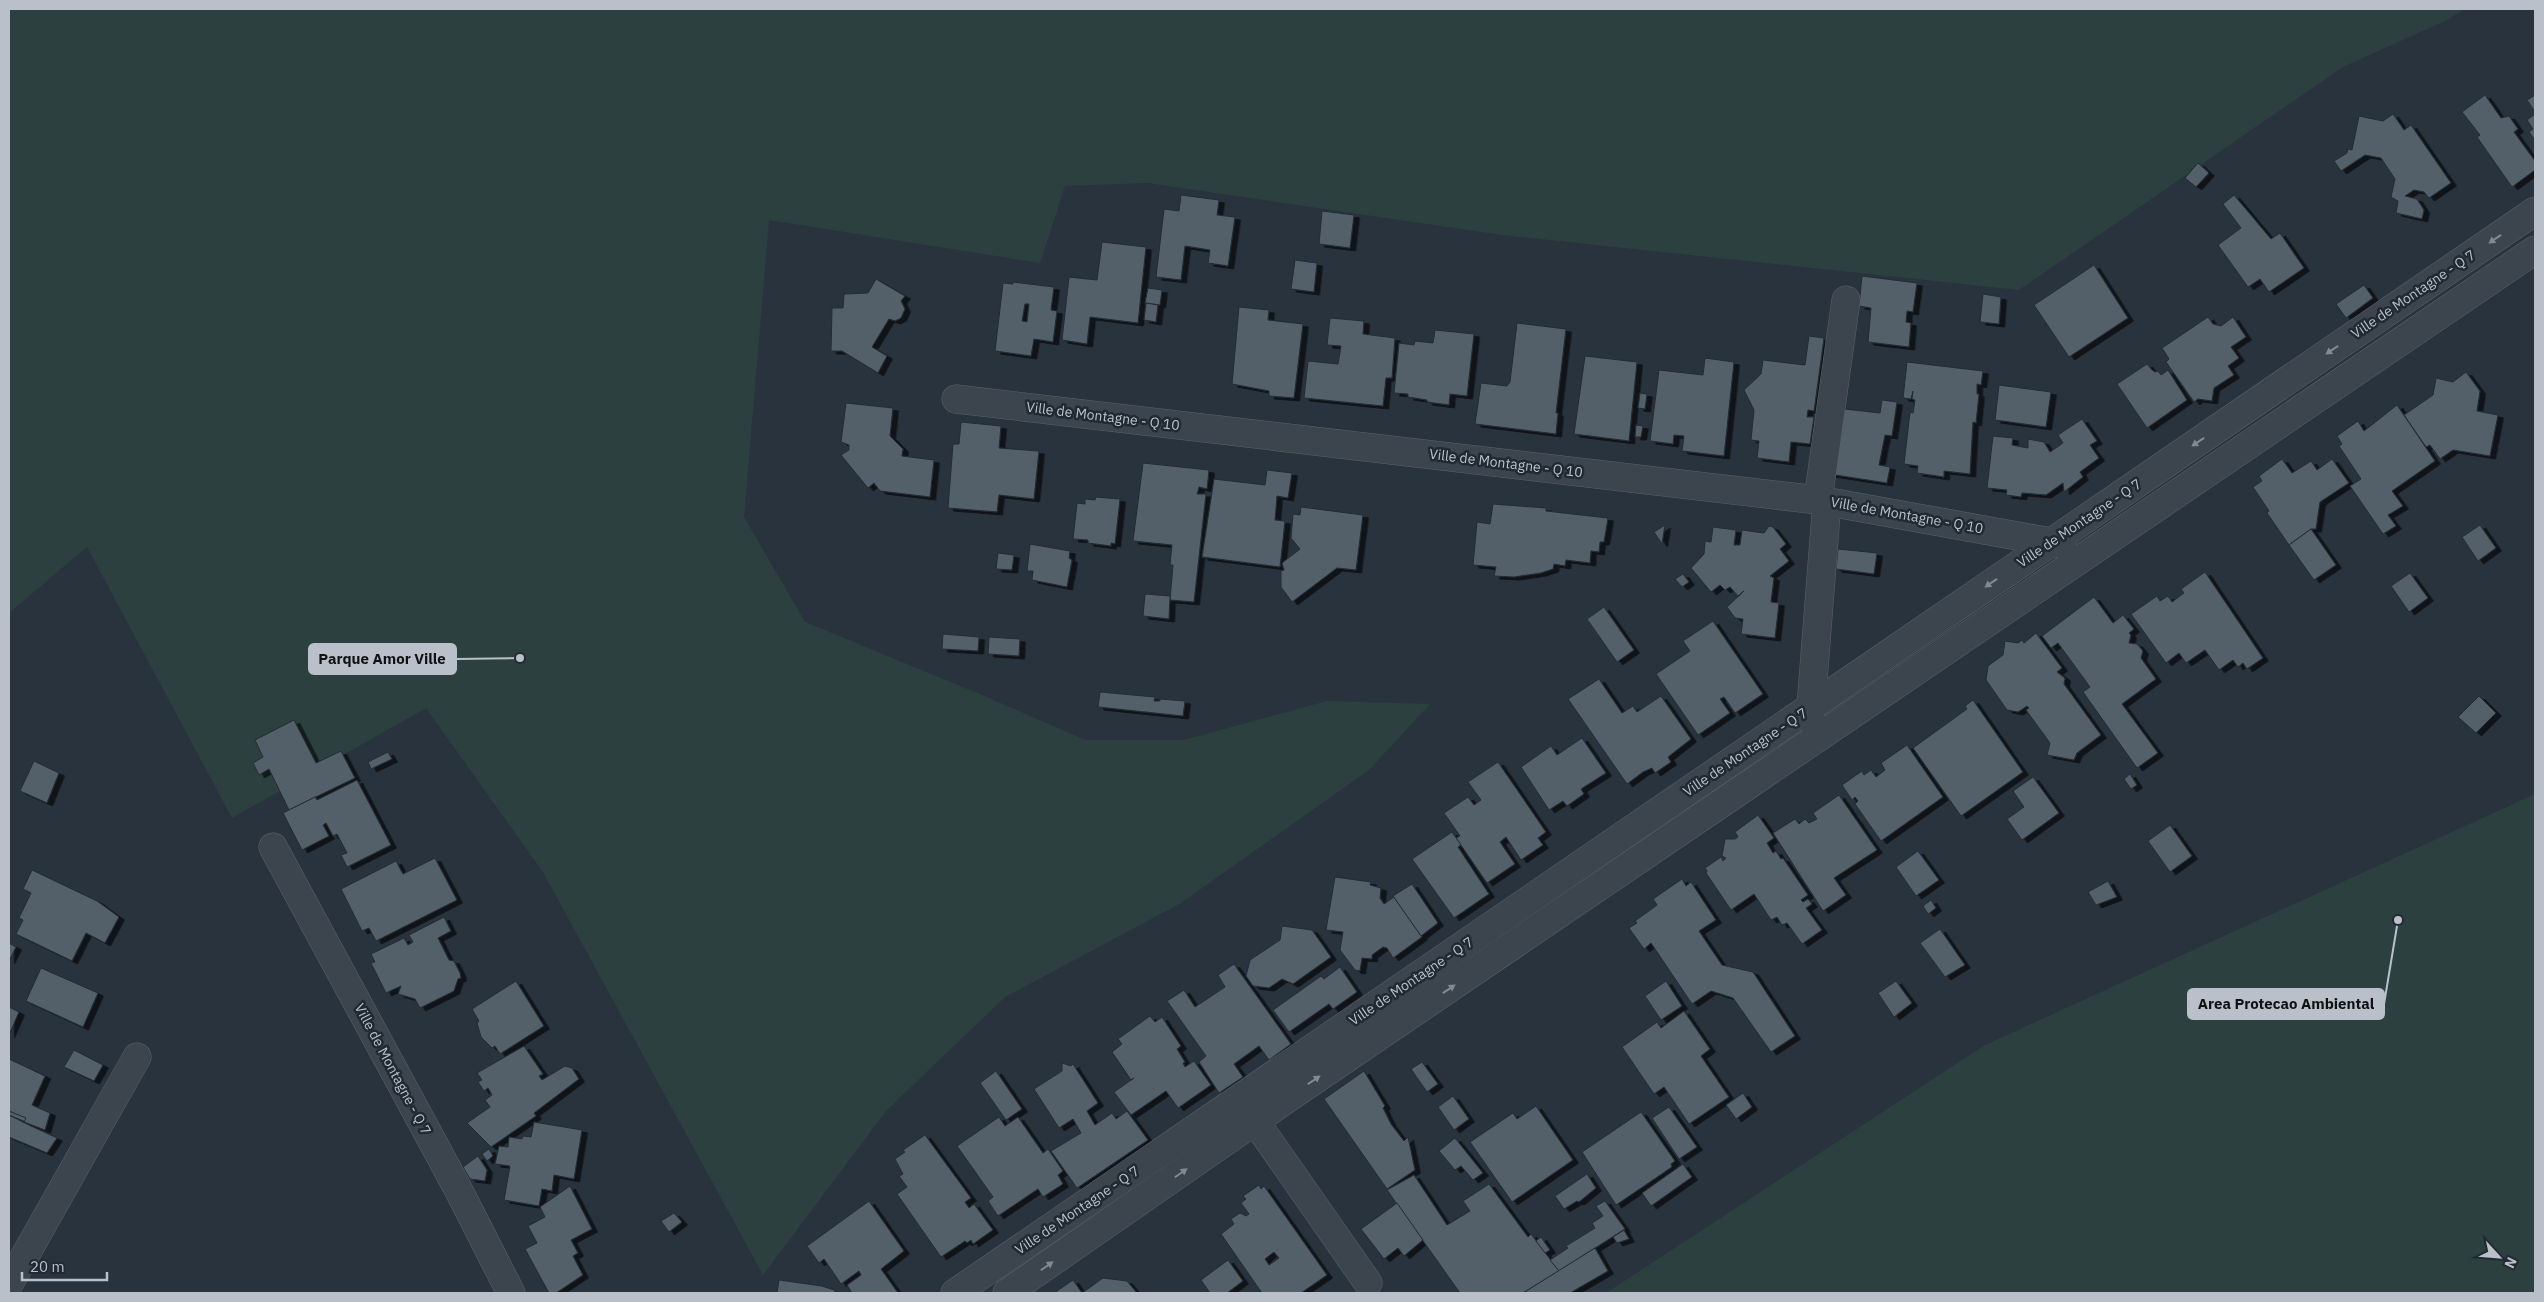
<svg xmlns="http://www.w3.org/2000/svg" width="2544" height="1302" font-family="'IBM Plex Sans',sans-serif">
  <defs>
    <filter id="shadow"><feDropShadow dx="5.5" dy="3" stdDeviation="0" flood-color="#0009"/></filter>
  </defs>
  <rect width="100%" height="100%" fill="#29333e"/>
  <g fill="#2c4040">
    <path d="M9 9H2464L2447 20 2343 67 2019 290 1502 235 1148 183 1065 186 1040 263 769 220 744 517 805 622 982 695 1085 740H1184L1327 701 1430 704 1369 770 1181 903 1005 997 886 1111 763 1275 543 872 426 708 232 818 87 547 9 613Z"/>
    <path d="M2535 794V1293H1606L1985 1045Z"/>
  </g>
  <g fill="#525e69" stroke="#232c35" fill-rule="evenodd" filter="url(#shadow)">
    <path d="M2485 95 2501 118 2509 116 2518 129 2514 132 2535 161V170L2512 187 2477 137 2480 135 2462 112Z"/>
    <path d="M2535 95V112L2527 100Z"/>
    <path d="M2393 114 2404 130 2411 125 2451 183 2429 198 2424 192 2414 190 2405 196 2417 199 2424 210 2422 219 2396 213 2398 201 2391 197 2395 179 2381 158 2365 155 2341 171 2334 161 2347 153 2348 149 2352 150 2359 116 2383 121Z"/>
    <path d="M2535 114V140L2529 132 2533 129 2527 120Z"/>
    <path d="M2198 163 2209 173 2196 187 2185 178Z"/>
    <path d="M1181 195 1219 200 1217 215 1235 217 1228 266 1208 263 1210 250 1185 246 1181 280 1156 277 1164 209 1179 211Z"/>
    <path d="M2234 195 2271 239 2280 233 2304 268 2269 292 2260 279 2248 287 2218 245 2241 228 2223 204Z"/>
    <path d="M1322 211 1354 215 1350 248 1319 244Z"/>
    <path d="M1102 242 1146 247 1138 323 1090 317 1087 344 1062 340 1069 277 1097 280Z"/>
    <path d="M1295 260 1317 263 1314 292 1291 289Z"/>
    <path d="M2094 265 2128 318 2069 357 2034 305Z"/>
    <path d="M1862 276 1917 283 1913 312 1907 311 1906 322 1911 323 1909 347 1868 342 1871 308 1859 306Z"/>
    <path d="M876 279 905 296 901 301 905 309 901 318 895 321 889 319 872 347 887 356 878 373 842 351H831L832 308H843L844 294 868 293Z"/>
    <path d="M1013 282 1054 287 1051 310 1057 311 1053 342 1034 339 1031 356 995 351 1003 283 1013 284ZM1025 304H1029L1027 322 1022 321Z"/>
    <path d="M2364 285 2373 298 2346 318 2336 304Z"/>
    <path d="M1148 288 1162 290 1160 305 1145 303Z"/>
    <path d="M1983 294 2001 297 1999 324 1980 322Z"/>
    <path d="M1146 303 1158 305 1156 322 1144 320Z"/>
    <path d="M1239 307 1269 310 1268 320 1303 324 1294 398 1269 396V391L1232 384Z"/>
    <path d="M2208 317 2213 324 2221 326 2233 317 2246 337 2231 347 2239 358 2228 366 2234 375 2214 388 2212 401 2198 399 2194 402 2166 362 2169 359 2162 348Z"/>
    <path d="M1330 318 1364 321 1363 334 1395 338 1392 378H1386L1383 406 1304 398 1308 361 1338 364 1341 346 1327 345Z"/>
    <path d="M1517 323 1566 329 1556 413H1558L1556 434 1475 424 1481 383 1507 386 1510 382Z"/>
    <path d="M1435 330 1474 334 1467 396 1450 394 1449 405 1427 402V400L1408 397V394L1394 393 1399 343 1414 345 1415 341 1433 343Z"/>
    <path d="M1809 336 1824 338 1814 411 1808 410 1807 417H1814L1810 444 1791 442 1789 462 1757 458 1759 441 1751 440 1754 410 1744 390 1761 374 1763 360 1805 365Z"/>
    <path d="M1585 356 1637 362 1629 441 1574 434Z"/>
    <path d="M1705 358 1734 362 1724 456 1682 451 1684 436 1674 435 1673 444 1650 441 1659 370 1703 375Z"/>
    <path d="M1907 362 1983 371 1981 385 1977 384V394H1979L1976 423 1973 422 1970 474 1944 471V477L1917 473 1918 466 1904 464 1910 412 1913 413 1915 400 1912 399 1913 391 1911 399 1903 398Z"/>
    <path d="M2147 364 2152 370 2155 372 2158 371 2161 375 2168 370 2187 400 2147 428 2117 384Z"/>
    <path d="M2466 372 2480 391 2477 411 2498 415 2490 456 2453 450 2440 459 2430 445 2426 447 2404 415 2433 395 2436 378 2453 382Z"/>
    <path d="M1999 385 2051 392 2046 427 1995 420Z"/>
    <path d="M1640 393 1647 394 1645 409 1638 408Z"/>
    <path d="M1882 400 1897 402 1892 436 1885 435 1879 465 1890 467 1887 483 1829 474 1827 407 1880 413Z"/>
    <path d="M846 403 893 408 890 436 903 449 902 456 934 460 930 497 880 491 874 483 868 488 841 455 849 450V445L841 442Z"/>
    <path d="M2397 405 2435 461 2392 491 2403 506 2388 515 2396 526 2383 534 2350 486 2361 479 2339 446 2342 444 2337 436 2358 421 2364 431Z"/>
    <path d="M2082 419 2097 441 2090 445 2099 458 2080 472 2083 477 2064 492 2063 483 2046 495 2022 493 2021 497 2006 495 2007 490 1987 488 1993 436 2013 438 2012 445 2028 448V439L2044 442 2050 452 2063 443 2058 435Z"/>
    <path d="M961 422 1001 426 999 448 1039 451 1034 499 999 495 997 512 948 508 953 444H959Z"/>
    <path d="M1636 425 1643 426 1641 437H1635Z"/>
    <path d="M2282 459 2292 473 2311 461 2317 470 2332 459 2349 483 2320 502 2316 529H2311L2289 545 2267 513 2269 511 2253 487 2262 481 2259 476Z"/>
    <path d="M1143 463 1209 470 1207 489 1199 487 1198 491 1197 494H1206L1194 602 1170 600 1173 565H1170L1172 545 1133 541Z"/>
    <path d="M1267 470 1292 473 1288 498 1277 496 1275 520 1285 521 1280 567 1202 557 1214 479 1265 485Z"/>
    <path d="M1096 497 1120 499 1115 544 1111 543V546L1088 543V540L1073 539 1077 503 1085 504V499L1095 500Z"/>
    <path d="M1493 504 1546 508V511L1608 518 1604 542H1600L1599 552 1591 551 1590 563 1566 560 1565 566 1554 564 1553 569 1541 573 1514 577 1494 576 1496 567 1473 565 1477 522 1490 524Z"/>
    <path d="M1301 507 1363 515 1356 570 1337 568 1292 602 1281 587V571L1284 570 1282 563 1300 549 1291 538 1293 514 1300 515Z"/>
    <path d="M1665 525 1662 544 1654 532Z"/>
    <path d="M2480 525 2496 548 2478 561 2462 537Z"/>
    <path d="M1769 526 1773 527 1786 544 1780 549 1789 561 1770 576 1774 578 1771 602 1779 603 1775 638 1741 634 1743 619 1735 618 1727 607 1744 591 1738 596 1730 587 1725 590 1720 585 1711 592 1691 568 1704 554 1705 541 1711 542 1713 527 1736 530 1734 545H1740L1742 530 1764 533Z"/>
    <path d="M2311 529 2336 565 2314 580 2289 545Z"/>
    <path d="M1030 544 1070 551 1069 558 1072 560 1067 587 1032 580 1033 571H1027Z"/>
    <path d="M1838 549 1877 553 1874 574 1836 569Z"/>
    <path d="M998 553 1014 555 1012 570 996 569Z"/>
    <path d="M2205 572 2263 658 2247 669 2243 663 2238 667 2233 660 2219 670 2205 650 2186 663 2179 653 2166 663 2131 614 2157 596 2160 601 2168 596 2172 602 2184 593 2181 589Z"/>
    <path d="M2410 573 2428 598 2409 612 2391 586Z"/>
    <path d="M1683 574 1689 582 1682 587 1675 579Z"/>
    <path d="M1145 594 1170 596 1169 619 1143 616Z"/>
    <path d="M2094 597 2113 623 2123 615 2134 629 2129 633 2131 635 2129 643 2137 644 2143 651 2141 658 2156 679 2122 704 2158 753 2137 768 2083 692 2090 687 2058 643 2051 648 2042 636Z"/>
    <path d="M1604 607 1634 650 1617 662 1587 619Z"/>
    <path d="M1713 621 1763 694 1735 713 1724 697 1720 699 1730 713 1698 735 1656 674 1690 651 1683 641Z"/>
    <path d="M2036 633 2062 668 2057 672 2065 678 2064 684 2101 735 2077 753 2074 760 2047 755 2050 743 2026 710 2029 708 2027 706 2018 712 2007 710 1986 680 1988 666 2003 655 2005 641 2018 643 2022 640 2024 643Z"/>
    <path d="M943 634 979 637 978 651 942 649Z"/>
    <path d="M989 637 1020 639 1019 656 988 654Z"/>
    <path d="M1599 679 1622 713 1633 706 1637 712 1661 696 1691 739 1668 757 1671 762 1655 773 1652 768 1643 772 1627 784 1568 699Z"/>
    <path d="M1100 692 1155 697 1154 701H1160V699L1185 701 1183 716 1098 707Z"/>
    <path d="M2479 696 2496 713 2476 733 2458 717Z"/>
    <path d="M1973 700 2023 772 1961 816 1913 748 1967 709 1965 706Z"/>
    <path d="M294 720 316 763 341 751 355 778 289 810 269 769 259 775 253 763 263 757 255 740Z"/>
    <path d="M1582 738 1606 773 1581 789 1584 794 1567 806 1563 801 1549 810 1521 767 1551 746 1557 755Z"/>
    <path d="M1907 745 1943 797 1881 841 1855 804 1858 801 1855 797 1852 800 1842 785 1862 771 1864 775 1871 770 1876 777 1885 770 1881 763Z"/>
    <path d="M388 752 392 759 371 769 368 762Z"/>
    <path d="M34 761 59 773 47 803 20 791Z"/>
    <path d="M1498 762 1546 832 1538 838 1543 845 1521 860 1506 837 1500 842 1515 864 1487 883 1456 838 1460 836 1444 813 1468 797 1474 805 1481 800 1468 782Z"/>
    <path d="M2130 774 2137 785 2131 789 2124 779Z"/>
    <path d="M2033 777 2059 813 2022 840 2007 819 2024 807 2013 791Z"/>
    <path d="M357 780 391 845 347 867 341 855 347 853 337 834 333 836 326 823 323 825 329 836 302 850 283 813 315 797 317 800Z"/>
    <path d="M1839 795 1877 850 1834 878 1846 895 1823 911 1773 833 1795 819 1799 824 1805 819 1809 823 1817 819 1813 813Z"/>
    <path d="M1758 815 1774 838 1767 843 1773 853 1776 851 1781 859 1783 858 1808 895 1801 900 1803 902 1808 899 1812 904 1806 908 1822 930 1802 944 1787 923 1782 925 1777 917 1771 920 1754 894 1731 910 1706 873 1707 871 1705 868 1721 857 1723 861 1726 858 1722 856 1725 839H1735L1738 837 1735 832Z"/>
    <path d="M2170 825 2192 856 2170 872 2148 841Z"/>
    <path d="M1452 832 1461 845 1458 847 1489 894 1454 918 1412 859Z"/>
    <path d="M1918 851 1939 880 1916 896 1896 867Z"/>
    <path d="M435 858 457 900 376 941 369 928 362 931 341 889 396 861 403 874Z"/>
    <path d="M32 870 97 901 119 917 105 943 86 933 72 961 16 934 23 920 19 918 31 893 23 889Z"/>
    <path d="M1335 877 1371 882 1370 885 1381 888 1380 898 1384 904 1394 897 1422 937 1393 958 1387 948 1383 947 1372 955V959L1362 958 1360 971 1355 970 1340 950 1343 932 1326 930Z"/>
    <path d="M1682 879 1686 886 1691 882 1716 920 1699 931 1722 965 1753 972 1795 1036 1771 1052 1733 998 1711 991 1692 1004 1651 943 1644 949 1629 928 1637 923 1635 921 1657 905 1653 899Z"/>
    <path d="M2108 881 2117 897 2096 905 2088 892Z"/>
    <path d="M1412 884 1438 923 1421 936 1393 896Z"/>
    <path d="M1931 900 1936 908 1928 914 1923 906Z"/>
    <path d="M444 917 451 931 438 938 449 960 454 961 460 973 461 978 458 979 454 991 420 1008 415 999 398 994 401 986 386 993 371 963 375 962 371 954 404 938 408 945 413 942 409 935Z"/>
    <path d="M1282 926 1312 930 1331 957 1293 984 1282 979 1269 988 1253 986 1246 976 1250 960 1280 940Z"/>
    <path d="M1940 929 1965 965 1945 977 1920 943Z"/>
    <path d="M9 943 16 947 9 961Z"/>
    <path d="M1234 964 1291 1044 1269 1060 1259 1046 1234 1064 1243 1077 1219 1093 1199 1062 1206 1056 1167 1001 1184 990 1195 1007 1225 987 1218 975Z"/>
    <path d="M1340 967 1357 992 1333 1009 1329 1004 1289 1032 1273 1010 1321 976 1324 979Z"/>
    <path d="M41 968 98 993 83 1027 26 1001Z"/>
    <path d="M516 981 544 1026 500 1054 495 1046 492 1048 481 1037 477 1023 479 1021 472 1009Z"/>
    <path d="M1666 981 1682 1006 1661 1020 1645 996Z"/>
    <path d="M1896 981 1912 1003 1894 1017 1878 993Z"/>
    <path d="M9 1007 19 1012 9 1035Z"/>
    <path d="M1684 1011 1710 1049 1701 1056 1729 1097 1689 1124 1664 1087 1654 1094 1622 1047 1657 1022 1661 1028Z"/>
    <path d="M1150 1016 1155 1022 1162 1017 1181 1046 1177 1049 1185 1062 1183 1063 1185 1067 1194 1061 1211 1085 1178 1108 1166 1091 1131 1115 1114 1092 1134 1078 1131 1080 1112 1052 1122 1044 1118 1039Z"/>
    <path d="M524 1046 543 1074 539 1076 542 1080 565 1066 572 1068 579 1079 534 1113 536 1116 491 1147 467 1123 490 1107 485 1100 492 1095 488 1088 484 1091 478 1082 482 1080 477 1073Z"/>
    <path d="M74 1050 103 1065 94 1081 64 1067Z"/>
    <path d="M9 1059 45 1076 32 1105 50 1113 45 1130 9 1115Z"/>
    <path d="M9 1059 45 1076 32 1105 50 1113 45 1130 24 1122 26 1118 9 1111Z"/>
    <path d="M1422 1062 1438 1084 1427 1092 1411 1069Z"/>
    <path d="M1062 1063 1071 1066 1073 1064 1098 1103 1087 1111 1095 1125 1112 1113 1116 1119 1127 1111 1148 1140 1077 1188 1051 1151 1081 1133 1073 1119 1059 1128 1034 1089 1062 1071Z"/>
    <path d="M996 1071 1022 1109 1006 1120 980 1083Z"/>
    <path d="M1364 1071 1385 1106 1383 1108 1391 1124 1404 1141 1408 1137 1415 1170 1387 1189 1324 1099Z"/>
    <path d="M1743 1093 1752 1107 1736 1119 1726 1105Z"/>
    <path d="M1453 1096 1469 1119 1454 1130 1438 1107Z"/>
    <path d="M1536 1106 1573 1160 1512 1202 1470 1142 1513 1113 1517 1119Z"/>
    <path d="M1669 1107 1697 1147 1679 1159 1652 1118Z"/>
    <path d="M1641 1112 1675 1161 1671 1164 1672 1167 1616 1205 1582 1152Z"/>
    <path d="M9 1115 31 1126 57 1138 47 1153 9 1137Z"/>
    <path d="M999 1117 1005 1126 1018 1117 1043 1153 1048 1149 1063 1171 1058 1175 1063 1184 1043 1197 1038 1189 998 1216 988 1201 993 1197 957 1146Z"/>
    <path d="M534 1122 582 1130 574 1179 554 1175 552 1191 542 1189 539 1206 504 1200 510 1166 495 1164 499 1146 508 1147 509 1137 522 1139 523 1136 531 1137Z"/>
    <path d="M925 1135 971 1198 965 1202 969 1208 974 1204 993 1230 973 1244 971 1240 967 1243 965 1241 941 1257 897 1194 907 1187 899 1176 903 1174 895 1159 905 1152 903 1150Z"/>
    <path d="M1455 1138 1483 1173 1473 1180 1461 1166 1455 1170 1439 1151Z"/>
    <path d="M489 1149 493 1156 487 1161 482 1154Z"/>
    <path d="M478 1156 487 1170 485 1181 470 1179 463 1167Z"/>
    <path d="M1683 1164 1692 1177 1651 1206 1642 1193Z"/>
    <path d="M1587 1174 1596 1188 1579 1202 1577 1201 1564 1209 1555 1196Z"/>
    <path d="M1414 1175 1447 1225 1470 1211 1463 1201 1489 1184 1528 1237 1531 1234 1559 1271 1523 1293H1460L1387 1190Z"/>
    <path d="M1259 1185 1261 1189 1264 1186 1327 1275 1301 1293H1262L1221 1234 1234 1224 1231 1219 1240 1213 1246 1216 1249 1214 1241 1203 1246 1199 1243 1196ZM1274 1252 1279 1258 1269 1265 1265 1259Z"/>
    <path d="M570 1186 592 1229 571 1240 578 1253 573 1256 583 1275 556 1293H549L525 1249 537 1243 528 1226 545 1217 540 1207Z"/>
    <path d="M869 1201 904 1251 881 1269 898 1293H852L847 1285 861 1275 859 1271 841 1284 824 1259 819 1263 807 1246Z"/>
    <path d="M1605 1201 1625 1229 1559 1271 1550 1260 1568 1248 1566 1246 1595 1228 1592 1223 1603 1216 1596 1206Z"/>
    <path d="M1397 1203 1423 1240 1404 1256 1398 1248 1384 1259 1361 1229Z"/>
    <path d="M674 1213 682 1222 669 1232 661 1221Z"/>
    <path d="M1624 1230 1629 1239 1617 1243 1613 1237Z"/>
    <path d="M1541 1237 1550 1250 1545 1253 1536 1241Z"/>
    <path d="M1595 1248 1608 1271 1570 1293H1523Z"/>
    <path d="M1228 1260 1243 1281 1227 1293H1210L1201 1280Z"/>
    <path d="M1103 1278 1127 1281 1137 1293H1054L1073 1280 1082 1293Z"/>
    <path d="M779 1280 822 1286 834 1290 836 1293H777Z"/>
  </g>
  <g fill="none" stroke-linecap="round" stroke-linejoin="round">
    <g stroke="#5a636c" stroke-width="29">
      <g id="minor">
        <path d="M956 399 1818 500 2062 544"/>
        <path d="M1818 500 1846 300"/>
        <path d="M1810 719 1827 501"/>
        <path d="M273 847 457 1187 511 1293"/>
        <path d="M1255 1121 1368 1283"/>
        <path d="M9 1284 137 1057"/>
        <path d="M955 1293 2535 211"/>
        <path d="M1007 1293 1288 1098 2535 250"/>
      </g>
    </g>
    <use href="#minor" stroke="#3c454e" stroke-width="28"/>
  </g>
  <defs><path id="oneway-solid" d="M-6-.8H1V-3.2L6.5 0L1 3.2V.8H-6Z" transform="scale(1.25)"/></defs>
  <g fill="#818992">
    <use href="#oneway-solid" transform="translate(2495 239) rotate(146)"/>
    <use href="#oneway-solid" transform="translate(2332 350) rotate(146)"/>
    <use href="#oneway-solid" transform="translate(2198 442) rotate(146)"/>
    <use href="#oneway-solid" transform="translate(1991 583) rotate(146)"/>
    <use href="#oneway-solid" transform="translate(1449 989) rotate(-34)"/>
    <use href="#oneway-solid" transform="translate(1314 1080) rotate(-34)"/>
    <use href="#oneway-solid" transform="translate(1181 1173) rotate(-35)"/>
    <use href="#oneway-solid" transform="translate(1047 1266) rotate(-35)"/>
  </g>
  <g text-anchor="middle" stroke-width="5" stroke-linejoin="round" paint-order="stroke">
    <g font-size="14" fill="#b9c0c9" stroke="#212a33">
      <text transform="translate(2413 294) rotate(-34)" y="5">Ville de Montagne - Q 7</text>
      <text transform="translate(1103 416) rotate(7)" y="5">Ville de Montagne - Q 10</text>
      <text transform="translate(1506 463) rotate(7)" y="5">Ville de Montagne - Q 10</text>
      <text transform="translate(1907 515) rotate(10)" y="5">Ville de Montagne - Q 10</text>
      <text transform="translate(2079 523) rotate(-34)" y="5">Ville de Montagne - Q 7</text>
      <text transform="translate(1745 752) rotate(-34)" y="5">Ville de Montagne - Q 7</text>
      <text transform="translate(1411 981) rotate(-34)" y="5">Ville de Montagne - Q 7</text>
      <text transform="translate(393 1069) rotate(62)" y="5">Ville de Montagne - Q 7</text>
      <text transform="translate(1077 1210) rotate(-34)" y="5">Ville de Montagne - Q 7</text>
    </g>
  </g>
  <path fill="none" stroke="#b9c0c9" stroke-width="2" d="M520 658L456 659M2398 920L2384 1004"/>
  <g fill="#b9c0c9" stroke="#212a33" stroke-width="2">
    <circle cx="520" cy="658" r="5"/>
    <circle cx="2398" cy="920" r="5"/>
  </g>
  <g fill="#b9c0c9" stroke="#b9c0c9" stroke-width="2">
    <rect x="309" y="644" width="147" height="30" rx="5"/>
    <rect x="2188" y="989" width="196" height="30" rx="5"/>
  </g>
  <g font-size="15" text-anchor="middle" font-weight="bold" fill="#111">
    <text x="382" y="664">Parque Amor Ville</text>
    <text x="2286" y="1009">Area Protecao Ambiental</text>
  </g>
  <rect width="2544" height="1302" fill="none" stroke="#b9c0c9" stroke-width="20"/>
  <g transform="translate(2499 1257) rotate(116)" stroke="#212a33" stroke-width="4" paint-order="stroke">
  <path d="M0-4L9 19L0 12L-9 19Z" fill="#b9c0c9"/>
  <text y="-8" font-size="14" font-weight="bold" text-anchor="middle" fill="#b9c0c9">N</text>
  </g>
  <path d="M22 1272v8h85v-8" fill="none" stroke="#b9c0c9" stroke-width="2.5"/>
  <text x="30" y="1272" font-size="15" fill="#b9c0c9" stroke="#212a33" stroke-width="4" paint-order="stroke">20 m</text>
</svg>
